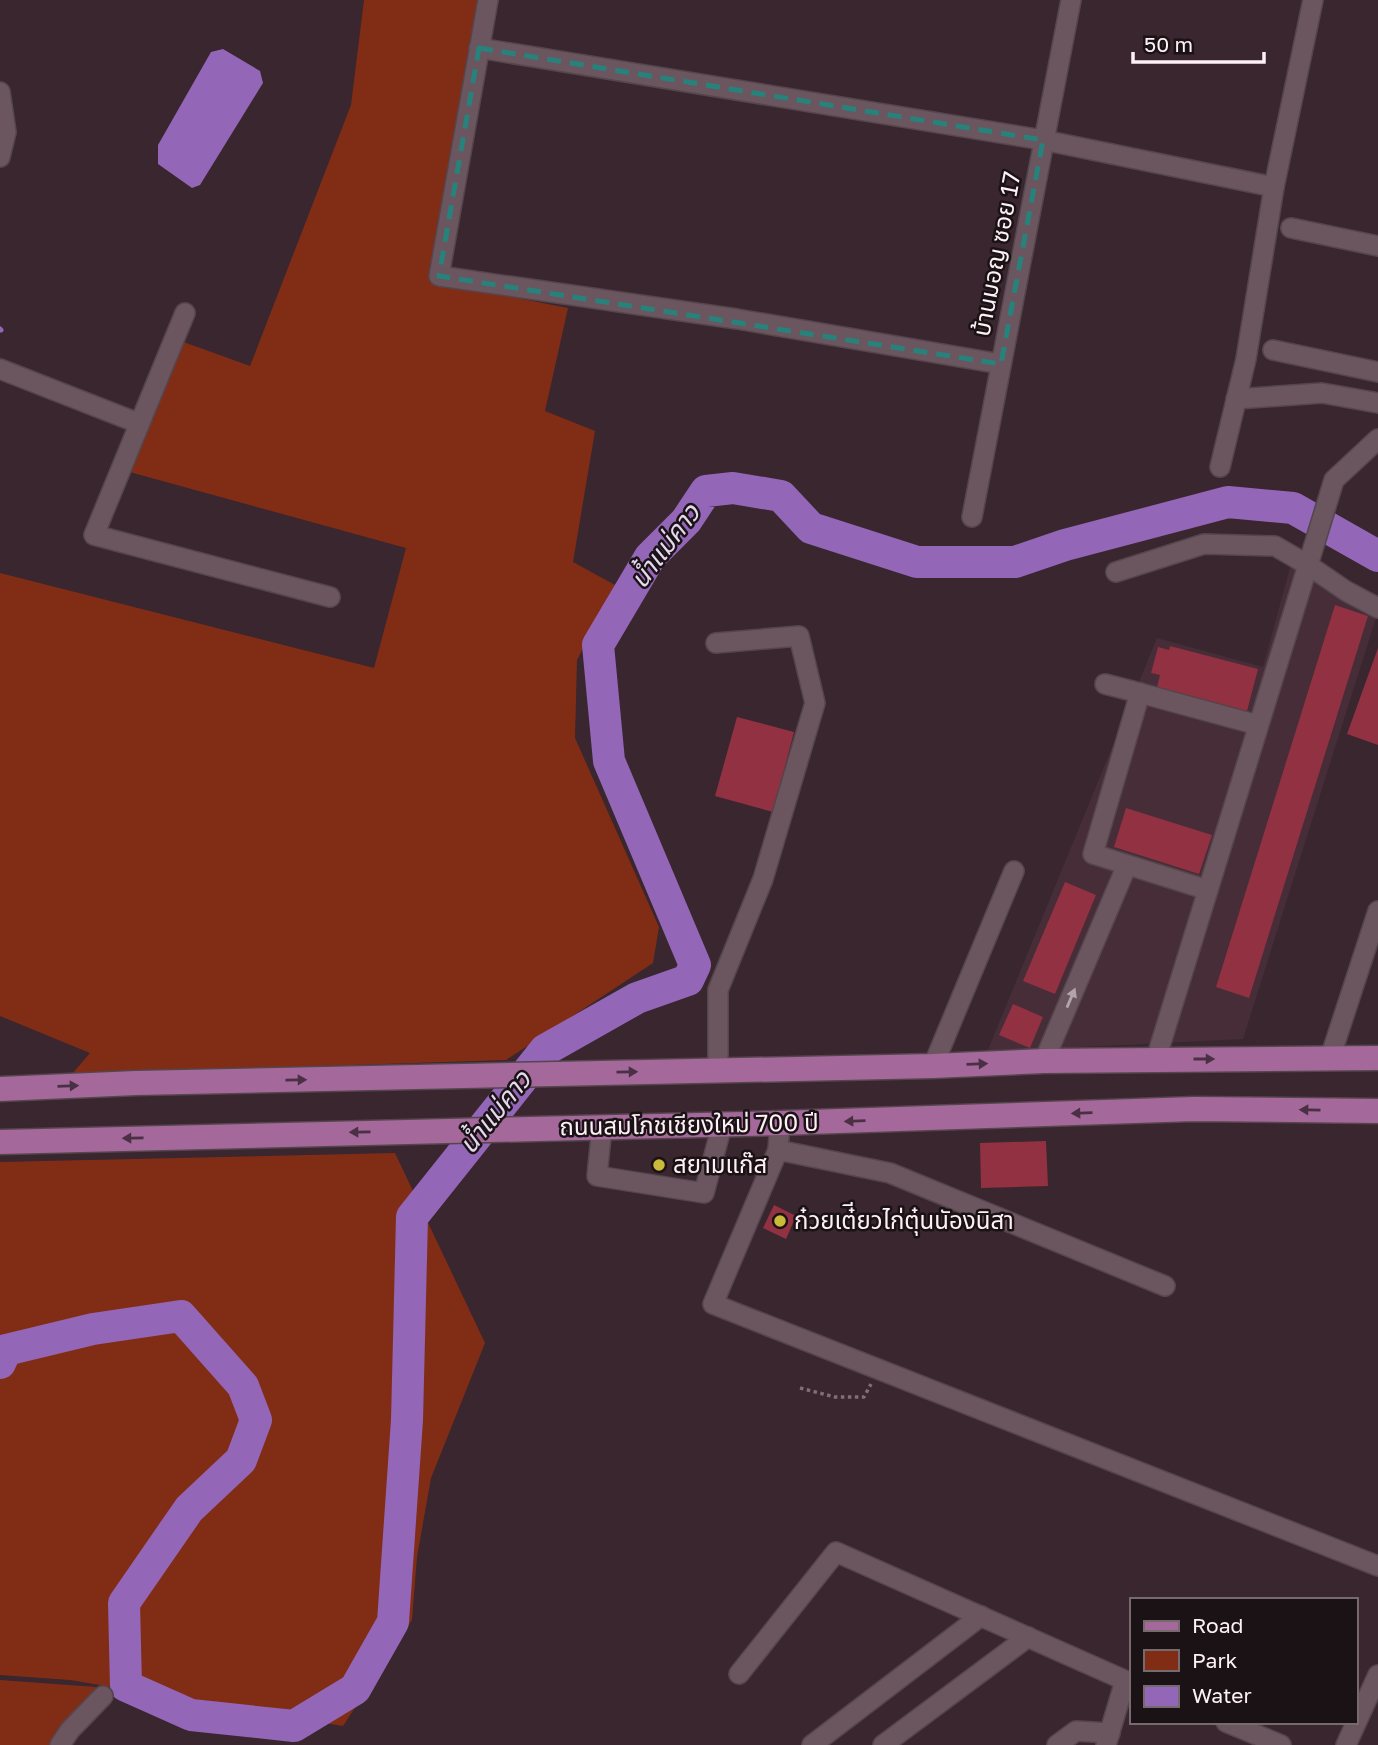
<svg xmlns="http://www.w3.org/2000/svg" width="1378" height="1745" font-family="'Golos Text','Noto Sans Thai',sans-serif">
  <rect width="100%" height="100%" fill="#39262e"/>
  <path fill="#462d38" d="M1291 564 1376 618 1243 1039 987 1052 1157 638 1263 667Z"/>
  <g fill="#812d16">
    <path d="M364 0H481L429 281 568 308 545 411 595 431 573 562 615 585 577 660 575 738 659 927 653 963 506 1060 72 1074 90 1053 0 1016V573L374 668 406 548 126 471 178 340 250 366 351 105Z"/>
    <path d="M395 1153 485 1343 431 1478 417 1557 412 1620 343 1726 70 1680 0 1675V1162Z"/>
    <path d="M0 1680 96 1687 55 1745H0Z"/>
  </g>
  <path fill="#9366b8" d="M223 49 260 71 263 83 200 185 192 188 158 164V145L211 52Z"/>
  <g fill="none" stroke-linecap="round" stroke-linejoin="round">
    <path stroke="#9366b8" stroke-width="5" d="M0 329 1 330"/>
    <path stroke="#9366b8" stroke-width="32" d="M0 1363 6 1350 93 1329 181 1316 243 1386 256 1420 241 1460 189 1509 124 1603 126 1686 191 1715 294 1726 355 1689 393 1622 407 1420 412 1217 545 1050 637 998 688 980 695 965 609 761 598 645 650 557 686 521 706 491 733 488 781 496 811 528 917 562H1015L1065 545 1228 502 1293 508 1378 556"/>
  </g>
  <g fill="#913141">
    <path d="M1335 605 1368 616 1249 998 1216 987Z"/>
    <path d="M1170 646 1258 669 1247 711 1157 687 1160 675 1151 673 1158 647 1169 650Z"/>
    <path d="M1378 648V745L1347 734Z"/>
    <path d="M737 717 794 732 773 812 715 796Z"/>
    <path d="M1126 808 1212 835 1199 874 1114 847Z"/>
    <path d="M1065 882 1096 895 1055 994 1023 981Z"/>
    <path d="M1013 1004 1043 1017 1030 1048 999 1035Z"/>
    <path d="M1046 1141 1048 1186 981 1188 980 1143Z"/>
    <path d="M774 1205 796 1216 786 1239 763 1228Z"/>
  </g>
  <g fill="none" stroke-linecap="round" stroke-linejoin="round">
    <g stroke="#55454c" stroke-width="22">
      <g id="minor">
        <path d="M488 0 439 276 737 319 1001 364"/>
        <path d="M479 48 1043 140 1274 187"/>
        <path d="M0 92 6 132 0 157"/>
        <path d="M1291 228 1378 246"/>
        <path d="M185 313 94 535 330 597"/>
        <path d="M1273 350 1378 372"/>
        <path d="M0 369 138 423"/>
        <path d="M1236 399 1322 393 1378 403"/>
        <path d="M1378 439 1334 480 1308 565 1346 591 1378 608"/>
        <path d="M1220 467 1246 359 1274 187 1313 0"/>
        <path d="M972 517 1071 0"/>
        <path d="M1116 572 1204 544 1275 546 1308 565 1156 1059"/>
        <path d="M716 643 799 636 815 703 763 879 718 990V1069"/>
        <path d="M1105 684 1140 693"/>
        <path d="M1208 890 1093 854 1140 693 1258 725"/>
        <path d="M1330 1058 1378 911"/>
        <path d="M1044 1061 1127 865"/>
        <path d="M933 1066 1014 871"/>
        <path d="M780 1123 778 1150 713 1304 1378 1566"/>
        <path d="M602 1127 597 1176 704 1193 722 1125"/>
        <path d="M778 1150 890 1173 1165 1286"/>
        <path d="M739 1674 836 1552 1131 1683"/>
        <path d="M1226 1722 1281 1745"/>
        <path d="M60 1745 70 1730 103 1696"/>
        <path d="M812 1745 981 1616"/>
        <path d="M883 1745 1028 1637"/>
        <path d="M1057 1745 1076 1731 1110 1733"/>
        <path d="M1106 1745 1125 1681"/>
        <path d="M1346 1745 1378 1675"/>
      </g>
    </g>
    <g stroke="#55454c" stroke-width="27">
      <g id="major">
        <path d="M0 1089 136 1083 933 1066 1044 1061 1378 1058"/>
        <path d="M0 1142 780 1123 1194 1109 1378 1111"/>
      </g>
    </g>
    <path stroke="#7f6f76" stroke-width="3.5" stroke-dasharray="3.5 3.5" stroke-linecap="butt" d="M800 1388 835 1397H864L871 1384"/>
    <use href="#minor" stroke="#6b565f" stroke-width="19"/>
    <use href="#major" stroke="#a4689b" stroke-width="24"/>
  </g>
  <defs><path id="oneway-solid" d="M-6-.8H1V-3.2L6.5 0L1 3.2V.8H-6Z" transform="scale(1.75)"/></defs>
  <use fill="#b4a4aa" href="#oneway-solid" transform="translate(1071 998) rotate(-67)"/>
  <g fill="#4a3044">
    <use href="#oneway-solid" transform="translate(1204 1059)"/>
    <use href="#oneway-solid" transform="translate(977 1064) rotate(-2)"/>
    <use href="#oneway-solid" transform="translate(627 1072) rotate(-1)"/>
    <use href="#oneway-solid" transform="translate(296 1080) rotate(-1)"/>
    <use href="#oneway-solid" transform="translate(68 1086) rotate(-2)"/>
    <use href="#oneway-solid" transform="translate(1310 1110) rotate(-179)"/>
    <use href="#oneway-solid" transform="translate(1082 1113) rotate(178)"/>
    <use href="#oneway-solid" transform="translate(855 1121) rotate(178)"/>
    <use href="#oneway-solid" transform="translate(360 1132) rotate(179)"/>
    <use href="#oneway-solid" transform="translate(133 1138) rotate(179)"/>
  </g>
  <path fill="none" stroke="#27827c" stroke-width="5" stroke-dasharray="14 9" stroke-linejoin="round" d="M479 48 1043 140 1001 364 439 276Z"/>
  <g fill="#caba3a" stroke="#1a1215" stroke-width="2.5">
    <circle cx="659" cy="1165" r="7"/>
    <circle cx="780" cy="1221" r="7"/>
  </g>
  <g text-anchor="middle" stroke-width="5" stroke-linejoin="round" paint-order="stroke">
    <g font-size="24" fill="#fef1f6" stroke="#1a1215">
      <text transform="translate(997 254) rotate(-79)" y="8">บ้านมอญ ซอย 17</text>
      <text transform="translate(689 1125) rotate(-1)" y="8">ถนนสมโภชเชียงใหม่ 700 ปี</text>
    </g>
    <g font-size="24" fill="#fef1f6" stroke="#1a1215" text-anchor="start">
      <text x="673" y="1173">สยามแก๊ส</text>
      <text x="794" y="1229">ก๋วยเต๋ียวไก่ตุ๋นนัองนิสา</text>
    </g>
    <g font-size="26" font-style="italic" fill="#e4d9ef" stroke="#1a1215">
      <text transform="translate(665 546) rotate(-53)" y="9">น้ำแม่คาว</text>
      <text transform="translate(495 1112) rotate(-51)" y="9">น้ำแม่คาว</text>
    </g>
  </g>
  <rect x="1130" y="1598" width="228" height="126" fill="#1a1215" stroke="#756b6f" stroke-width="2"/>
  <rect x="1144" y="1621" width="35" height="10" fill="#a4689b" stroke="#756b6f" stroke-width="2"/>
  <text x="1192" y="1633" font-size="21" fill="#fef1f6">Road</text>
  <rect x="1144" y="1650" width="35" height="21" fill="#812d16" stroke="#756b6f" stroke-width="2"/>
  <text x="1192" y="1668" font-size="21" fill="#fef1f6">Park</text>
  <rect x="1144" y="1686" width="35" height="21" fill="#9366b8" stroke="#756b6f" stroke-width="2"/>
  <text x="1192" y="1703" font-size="21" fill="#fef1f6">Water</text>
  <path d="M1133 52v10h131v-10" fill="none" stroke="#fef1f6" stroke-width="3.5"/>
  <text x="1144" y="52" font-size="21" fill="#fef1f6" stroke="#1a1215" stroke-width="5" paint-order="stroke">50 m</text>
</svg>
